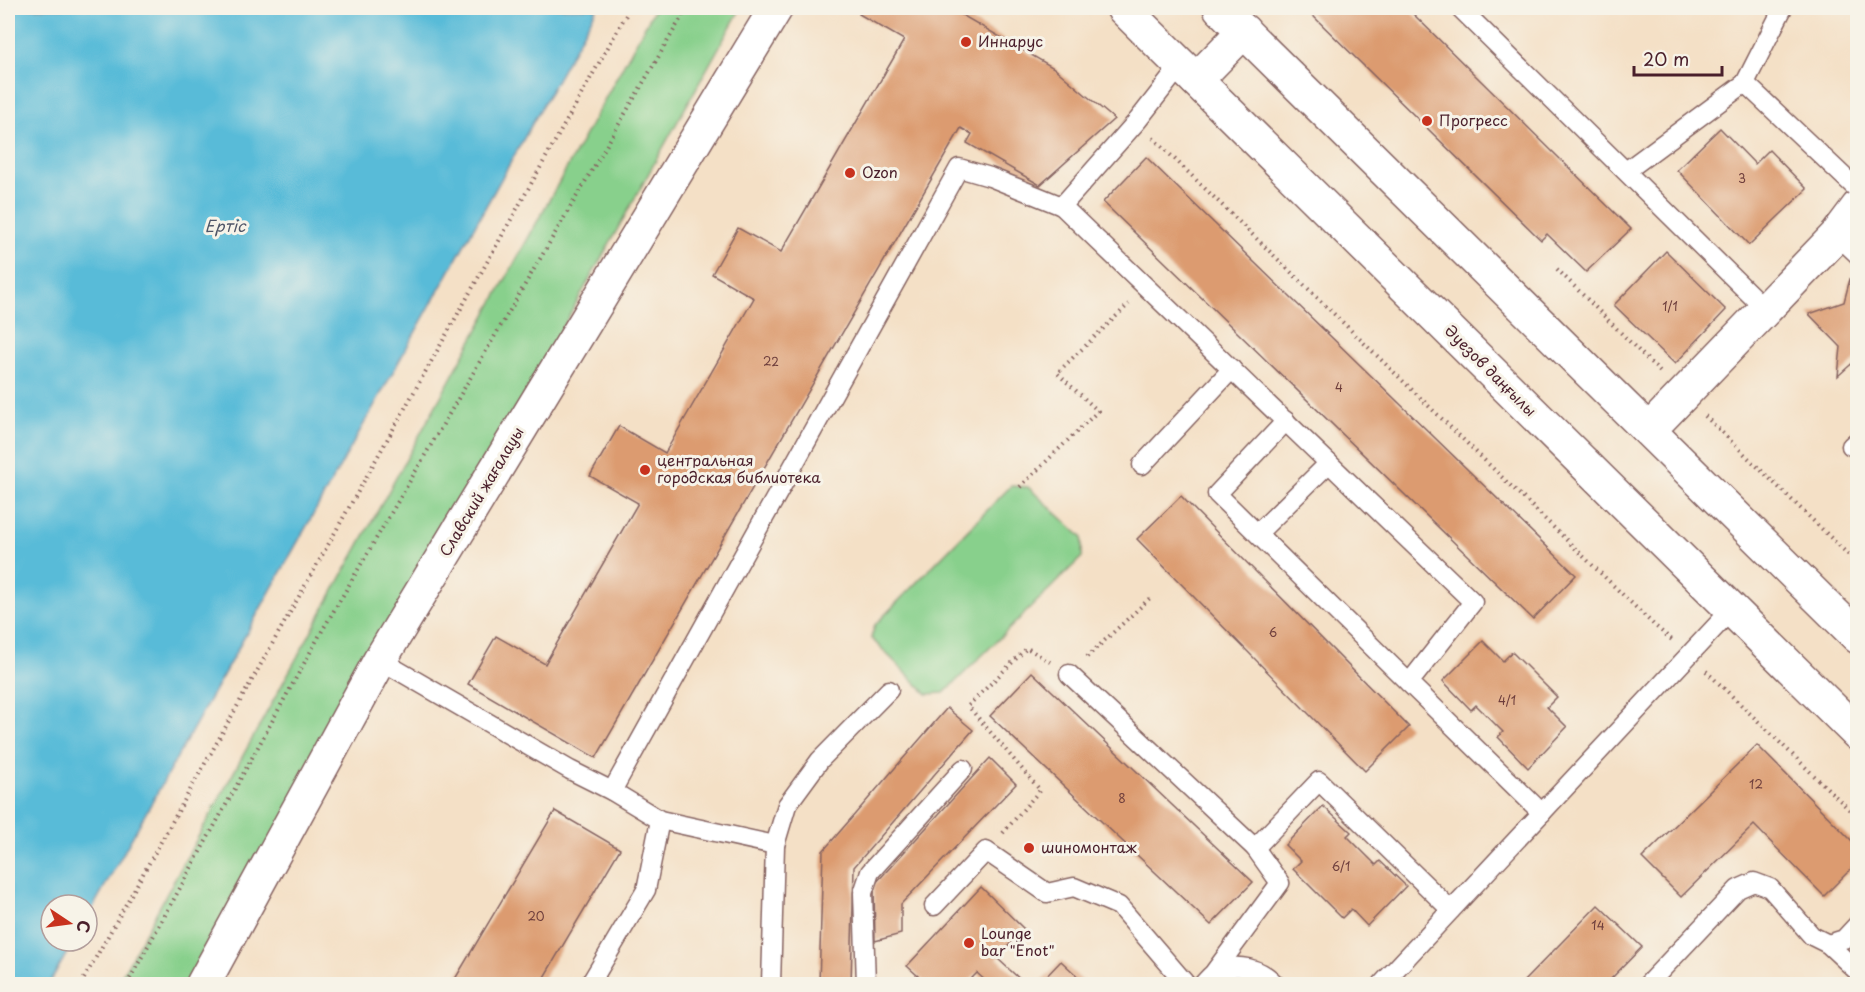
<svg xmlns="http://www.w3.org/2000/svg" width="1865" height="992" font-family="'Playpen Sans',sans-serif">
  <rect width="100%" height="100%" fill="#f7f3e8"/>
  <filter id="ink" filterUnits="userSpaceOnUse"><feTurbulence type="fractalNoise" baseFrequency=".0167" numOctaves="2"/><feDisplacementMap in="SourceGraphic" scale="12" xChannelSelector="R" yChannelSelector="G"/><feConvolveMatrix kernelMatrix="1 2 1 2 8 2 1 2 1" color-interpolation-filters="sRGB"/></filter>
  <filter id="wash" filterUnits="userSpaceOnUse"><feTurbulence type="fractalNoise" baseFrequency=".008" numOctaves="4" result="noise"/><feDisplacementMap in="SourceGraphic" scale="24" xChannelSelector="R" yChannelSelector="G"/><feGaussianBlur stdDeviation="1.35" result="paint"/><feColorMatrix in="noise" values="0 0 0 0 0 0 0 0 0 0 0 0 0 0 0 0 0 1.4 0 .05"/><feComposite in="paint" operator="in"/></filter>
  <g filter="url(#wash)">
    <rect width="100%" height="100%" fill="#f4e0c6"/>
    <g fill="#88d08c" stroke="#69785c" stroke-width="1.5">
      <path d="M655 8H741L196 984H117Z"/>
      <path d="M1011 486 1028 487 1082 537V557L944 693 927 694 871 638 875 625Z"/>
    </g>
    <path fill="#59bbd8" stroke="#526d82" stroke-width="1.5" d="M8 8H597L87 918V905H51V941H74L49 984H8Z"/>
    <g id="blocks">
      <g fill="#dc9b6f">
        <path d="M863 8H950L1054 68 1114 119 1040 185 967 143 972 134 961 128 596 758 468 684 496 636 545 664 638 503 590 476 619 426 665 453 754 298 712 274 738 228 781 252 904 40 859 14Z"/>
        <path d="M1305 8H1407L1631 229 1586 272 1547 234 1541 240Z"/>
        <path d="M1720 128 1755 164 1769 150 1807 189 1749 245 1677 170Z"/>
        <path d="M1146 157 1576 575 1533 619 1103 202Z"/>
        <path d="M1666 251 1726 310 1675 364 1614 305Z"/>
        <path d="M1850 279 1858 287V358L1838 376 1841 347 1809 314 1844 302Z"/>
        <path d="M1181 496 1409 727 1365 771 1137 539Z"/>
        <path d="M1483 641 1503 661 1512 652 1557 697 1547 707 1567 727 1528 768 1498 737 1503 732 1476 705 1471 710 1443 681Z"/>
        <path d="M1032 672 1253 882 1211 925 990 716Z"/>
        <path d="M947 708 973 730 854 867 851 984H819L823 851Z"/>
        <path d="M1757 745 1858 847V862L1824 896 1754 825 1681 897 1642 858Z"/>
        <path d="M990 758 1016 784 901 904V934L875 941 874 885Z"/>
        <path d="M1323 806 1351 832 1347 836 1376 865 1380 861 1406 886 1367 926 1351 909 1342 918 1293 869 1301 861 1285 845Z"/>
        <path d="M555 811 620 849 540 984H452Z"/>
        <path d="M981 887 1024 929 997 958 1025 984H989L977 973 966 984H927L907 966Z"/>
        <path d="M1598 905 1642 947 1606 984H1521Z"/>
        <path d="M1061 961 1086 984H1039Z"/>
      </g>
    </g>
  </g>
  <g filter="url(#ink)">
    <use href="#blocks" fill-opacity="0" stroke="#866361" stroke-width="1.5"/>
    <g fill="none" stroke-linecap="round" stroke-linejoin="round">
      <g stroke="#866361" stroke-width="21">
        <g id="service">
          <path d="M1460 8 1765 309"/>
          <path d="M1745 83 1858 190"/>
          <path d="M1626 171 1745 83 1783 8"/>
          <path d="M1062 206 1473 602 1409 683 1542 813"/>
          <path d="M1837 235 1858 255"/>
          <path d="M1286 421 1217 494 1409 683"/>
          <path d="M1851 446 1858 440"/>
          <path d="M1142 465 1232 369"/>
          <path d="M1258 533 1329 463"/>
          <path d="M380 660 570 770 612 791 660 820 775 845 771 984"/>
          <path d="M1069 674 1255 848 1319 781 1451 910"/>
          <path d="M612 791 959 168 990 177 1062 206 1138 120 1181 65"/>
          <path d="M775 845 787 805 820 760 889 690"/>
          <path d="M934 906 986 851 1047 893 1074 887 1119 906 1186 984"/>
          <path d="M1828 944 1844 939 1858 924"/>
          <path d="M1215 971 1280 883 1255 848"/>
          <path d="M590 984 646 890 660 820"/>
          <path d="M866 984 863 893 870 872 963 769"/>
          <path d="M1203 984C1207 980 1212 973 1217 971 1237 962 1261 968 1275 984"/>
          <path d="M1382 984 1732 609"/>
          <path d="M1648 984 1738 889 1754 882 1770 888 1812 936 1828 944 1858 972"/>
        </g>
      </g>
      <g stroke="#866361" stroke-width="36">
        <path id="minor" d="M1649 430 1837 235 1858 207"/>
      </g>
      <g stroke="#866361" stroke-width="36">
        <g id="tertiary">
          <path d="M1123 8 1858 734"/>
          <path d="M1220 8 1858 637"/>
          <path d="M203 984 380 660 776 8"/>
        </g>
      </g>
      <g stroke="#866361" stroke-width="36">
        <path id="secondary" d="M1196 80 1244 31"/>
      </g>
      <g stroke="#866361" stroke-width="4" stroke-dasharray="1.5 4.5" stroke-linecap="butt">
        <path d="M1153 138 1654 625 1672 640"/>
        <path d="M1557 269 1661 373"/>
        <path d="M1705 416 1858 564"/>
        <path d="M1020 487 1098 411 1057 373 1129 304"/>
        <path d="M1087 657 1150 598"/>
        <path d="M1706 671 1858 818"/>
        <path d="M1003 833 1040 790 968 706 1027 648 1050 662"/>
        <path d="M81 984 630 8"/>
        <path d="M127 984 322 631 687 8"/>
      </g>
      <use href="#service" stroke="#fff" stroke-width="18"/>
      <use href="#minor" stroke="#fff" stroke-width="33"/>
      <use href="#tertiary" stroke="#fff" stroke-width="33"/>
      <use href="#secondary" stroke="#fff" stroke-width="33"/>
    </g>
  </g>
  <g fill="#c8321e" stroke="#f7f3e8" stroke-width="2">
    <circle cx="966" cy="42" r="6"/>
    <circle cx="1427" cy="121" r="6"/>
    <circle cx="850" cy="173" r="6"/>
    <circle cx="645" cy="470" r="6"/>
    <circle cx="1029" cy="848" r="6"/>
    <circle cx="969" cy="943" r="6"/>
  </g>
  <g text-anchor="middle" stroke-width="6" stroke-linejoin="round" paint-order="stroke">
    <g font-size="12" fill="#6e3e3c">
      <text x="1742" y="183">3</text>
      <text x="1670" y="311">1/1</text>
      <text x="771" y="366">22</text>
      <text x="1339" y="392">4</text>
      <text x="1273" y="637">6</text>
      <text x="1507" y="705">4/1</text>
      <text x="1756" y="789">12</text>
      <text x="1122" y="803">8</text>
      <text x="1341" y="871">6/1</text>
      <text x="536" y="921">20</text>
      <text x="1598" y="930">14</text>
    </g>
    <g font-size="15" fill="#4a1f2b" stroke="#f7f3e8" text-anchor="start">
      <text x="978" y="47">Иннарус</text>
      <text x="1439" y="126">Прогресс</text>
      <text x="862" y="178">Ozon</text>
      <text x="657" y="466">центральная<tspan x="657" dy="17">городская библиотека</tspan></text>
      <text x="1041" y="853">шиномонтаж</text>
      <text x="981" y="939">Lounge<tspan x="981" dy="17">bar "Enot"</tspan></text>
    </g>
    <g font-size="15" fill="#4a1f2b" stroke="#f7f3e8">
      <text transform="translate(1490 371) rotate(45)" y="5">Әуезов даңғылы</text>
      <text transform="translate(482 492) rotate(-59)" y="5">Славский жағалауы</text>
    </g>
    <g font-size="16" font-style="italic" fill="#4f5668" stroke="#f7f3e8">
      <text x="225" y="232">Ертіс</text>
    </g>
  </g>
  <rect width="1865" height="992" fill="none" stroke="#f7f3e8" stroke-width="30"/>
  <g transform="translate(69 923) rotate(103)"><circle r="28" fill="#f7f3e8" stroke="#b29e9c" stroke-width="1.5"/>
  <path d="M0-4.5L10 22L0 15L-10 22Z" fill="#c8321e"/>
  <text y="-9" font-size="16" font-weight="bold" text-anchor="middle" fill="#4a1f2b">С</text>
  </g>
  <path d="M1634 66v9h88v-9" fill="none" stroke="#4a1f2b" stroke-width="3"/>
  <text x="1643" y="66" font-size="18" fill="#4a1f2b" stroke="#f7f3e8" stroke-width="4.5" paint-order="stroke">20 m</text>
</svg>
